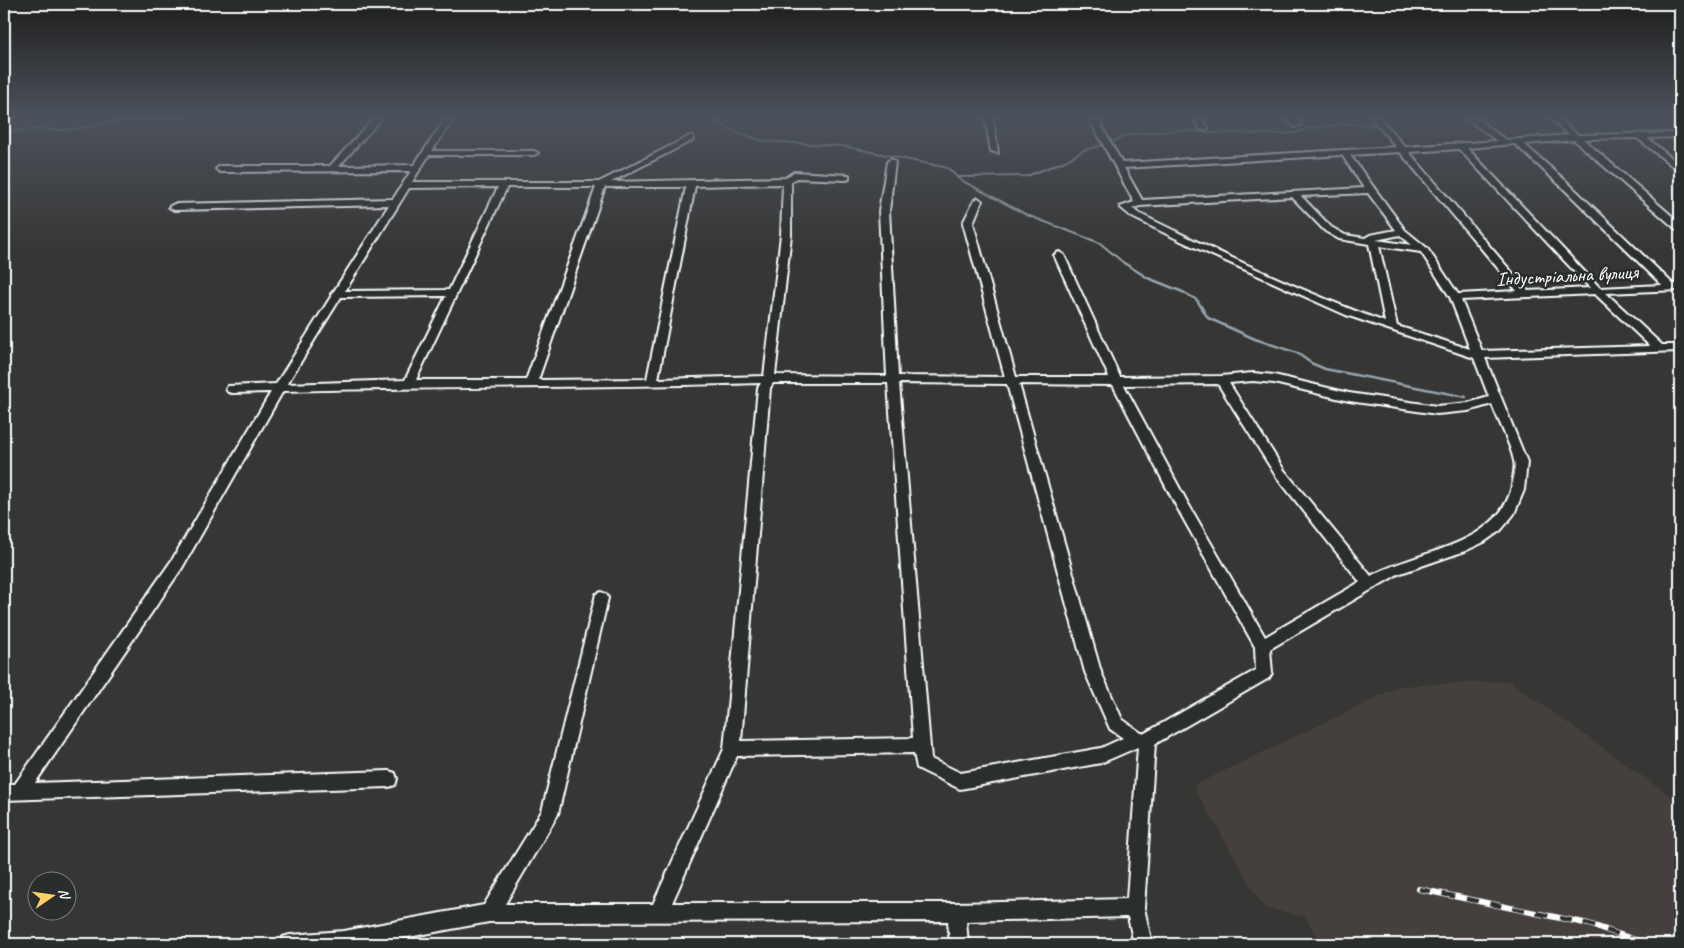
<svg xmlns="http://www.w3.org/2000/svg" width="1684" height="948" font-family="Caveat,sans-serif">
  <rect width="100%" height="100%" fill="#363634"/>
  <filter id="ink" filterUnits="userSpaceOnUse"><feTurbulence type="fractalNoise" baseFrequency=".02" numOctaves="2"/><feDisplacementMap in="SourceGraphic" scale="10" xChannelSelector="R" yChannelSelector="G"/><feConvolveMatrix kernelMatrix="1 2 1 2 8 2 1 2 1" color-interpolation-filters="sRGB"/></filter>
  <g filter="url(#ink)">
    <path fill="#45403c" d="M1509 681 1680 803V944H1320L1306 917 1264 908 1193 786 1400 686Z"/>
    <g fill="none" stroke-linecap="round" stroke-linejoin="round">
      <g stroke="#97a4ad" stroke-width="2">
        <path d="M711 118 736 132 763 141 843 146 948 168 959 179 1027 215 1100 243 1125 264"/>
        <path d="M4 132 36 129 65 130 122 121 186 118"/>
        <path d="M1109 144 1122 137 1135 134 1182 130 1212 133 1275 134 1296 133 1308 128 1346 124 1375 125"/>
        <path d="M958 177 1027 176 1065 161 1084 150 1103 145"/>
      </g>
      <path stroke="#97a4ad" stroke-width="2.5" d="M1124 263 1148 278 1183 292 1197 300 1208 318 1255 339 1297 353 1311 363 1325 369 1466 397"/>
      <g stroke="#fff" stroke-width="4">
        <g id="minor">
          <path d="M374 118H382L339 166 414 165 446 118H454L432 151H534L538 153 534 155H429L412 182H599L690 136H693V140L611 182 785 178 794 172 849 175V179L846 180 796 178 791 182V235L775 375 887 376 879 211 887 162 891 159 895 162 889 211 898 376 1005 377 963 223 974 201 978 198 982 201 973 223 1016 377H1109L1054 255 1059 252 1064 255 1120 377 1221 376 1253 373 1274 375 1349 393 1437 406 1468 403 1489 397 1474 358 1346 315 1183 242 1132 217 1120 207 1134 202 1089 118H1097L1122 163 1396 147 1372 118H1380L1405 147 1497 141 1466 118H1475L1506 140 1569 135 1550 118H1558L1578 135 1680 133V137L1647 138 1680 165V172L1637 138 1583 139 1680 223V231L1677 230 1574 140 1524 144 1567 182 1673 284H1680V290L1606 293 1662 345H1680V351L1485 358 1527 462 1524 490 1514 514 1501 530 1484 542 1465 551 1398 574 1270 649 1272 673 1269 678 1155 744 1144 908 1152 944H1134L1128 917 966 921 968 944H950L948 921 489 922 371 944H281L283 937 290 935 344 931 484 905 542 811 596 594 601 592 606 594 608 598 558 814 505 904H653L724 749 758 388 761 383C602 388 442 387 283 391L182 568 35 783 389 771 395 773 397 779 395 785 389 787 4 800V784H15L172 560 271 392 232 393 228 392 226 389 228 386 276 384 332 295 331 294 334 291 389 205 174 210 169 207 174 204 393 199 411 171 220 172 216 169 220 166H330ZM1515 144 1561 186 1662 285 1600 288 1467 148ZM1459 149 1590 288 1528 291 1409 152ZM1400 152 1517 291 1458 294 1427 248 1405 230 1350 155ZM1342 155 1364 188 1142 200 1124 168ZM783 184 781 235 764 376 658 379 695 186ZM498 187 449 290 345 291 409 188ZM507 187H596L526 380H416ZM605 187H686L647 379 538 380ZM1368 193 1396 230 1370 235 1365 238 1345 235 1331 227 1301 196ZM1292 197 1325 231 1339 239 1369 244 1385 322C1302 292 1218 252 1138 213L1132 208 1140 206ZM1400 235 1412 245 1376 240ZM1379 246 1421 252 1450 297 1470 349 1397 326ZM1595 294 1650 346 1482 351 1461 300ZM446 296 405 380 287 384 341 297ZM1253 381 1274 383 1349 401 1437 414 1468 411 1492 404C1498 420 1511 445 1514 461 1516 467 1513 474 1513 480 1504 547 1419 549 1371 576L1284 470 1229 383ZM773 383H888L913 738 741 741 770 388ZM899 383 1007 384 1085 672 1110 729 1123 738 1101 748 961 773 931 759ZM1019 384 1113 385 1174 502 1255 647 1256 670 1145 733H1141L1122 719 1101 672ZM1218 384 1276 476 1360 582 1265 637 1186 500 1124 385ZM1138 747 1127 899 956 903H672L737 756 914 753 917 768 960 789 1101 763Z"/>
          <path d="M985 118H993L998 153 991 151Z"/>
          <path d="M1193 118H1201L1208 128 1207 130H1201Z"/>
          <path d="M1287 118H1295L1301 125 1294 127Z"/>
        </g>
      </g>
      <use href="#minor" fill="#2a2d2e" fill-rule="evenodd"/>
      <g stroke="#fff" stroke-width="6">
        <path id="rail" d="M1419 889 1589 924 1647 944"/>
      </g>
      <use href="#rail" stroke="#2a2d2e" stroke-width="4.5" stroke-dasharray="12" stroke-linecap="butt"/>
    </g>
  </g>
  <linearGradient id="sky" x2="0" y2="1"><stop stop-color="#1e1e1d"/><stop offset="0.47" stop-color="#4c525c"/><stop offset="1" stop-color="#4c525c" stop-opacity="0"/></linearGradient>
  <rect width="1684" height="250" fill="url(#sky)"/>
  <g text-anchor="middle" stroke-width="5" stroke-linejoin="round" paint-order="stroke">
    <g font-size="20" fill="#fff" stroke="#2a2d2e">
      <text transform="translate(1567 275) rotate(-3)" y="7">Індустріальна вулиця</text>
    </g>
  </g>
  <rect width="1684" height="948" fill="none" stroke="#2a2d2e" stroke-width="20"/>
  <rect x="10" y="10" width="1664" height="928" fill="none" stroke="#fff" stroke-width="2" filter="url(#ink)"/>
  <g transform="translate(52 896) rotate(77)"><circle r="24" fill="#2a2d2e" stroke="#7f8182"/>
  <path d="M0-4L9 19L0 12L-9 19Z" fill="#ffd166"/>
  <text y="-8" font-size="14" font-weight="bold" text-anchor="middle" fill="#ffffff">N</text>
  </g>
</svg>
